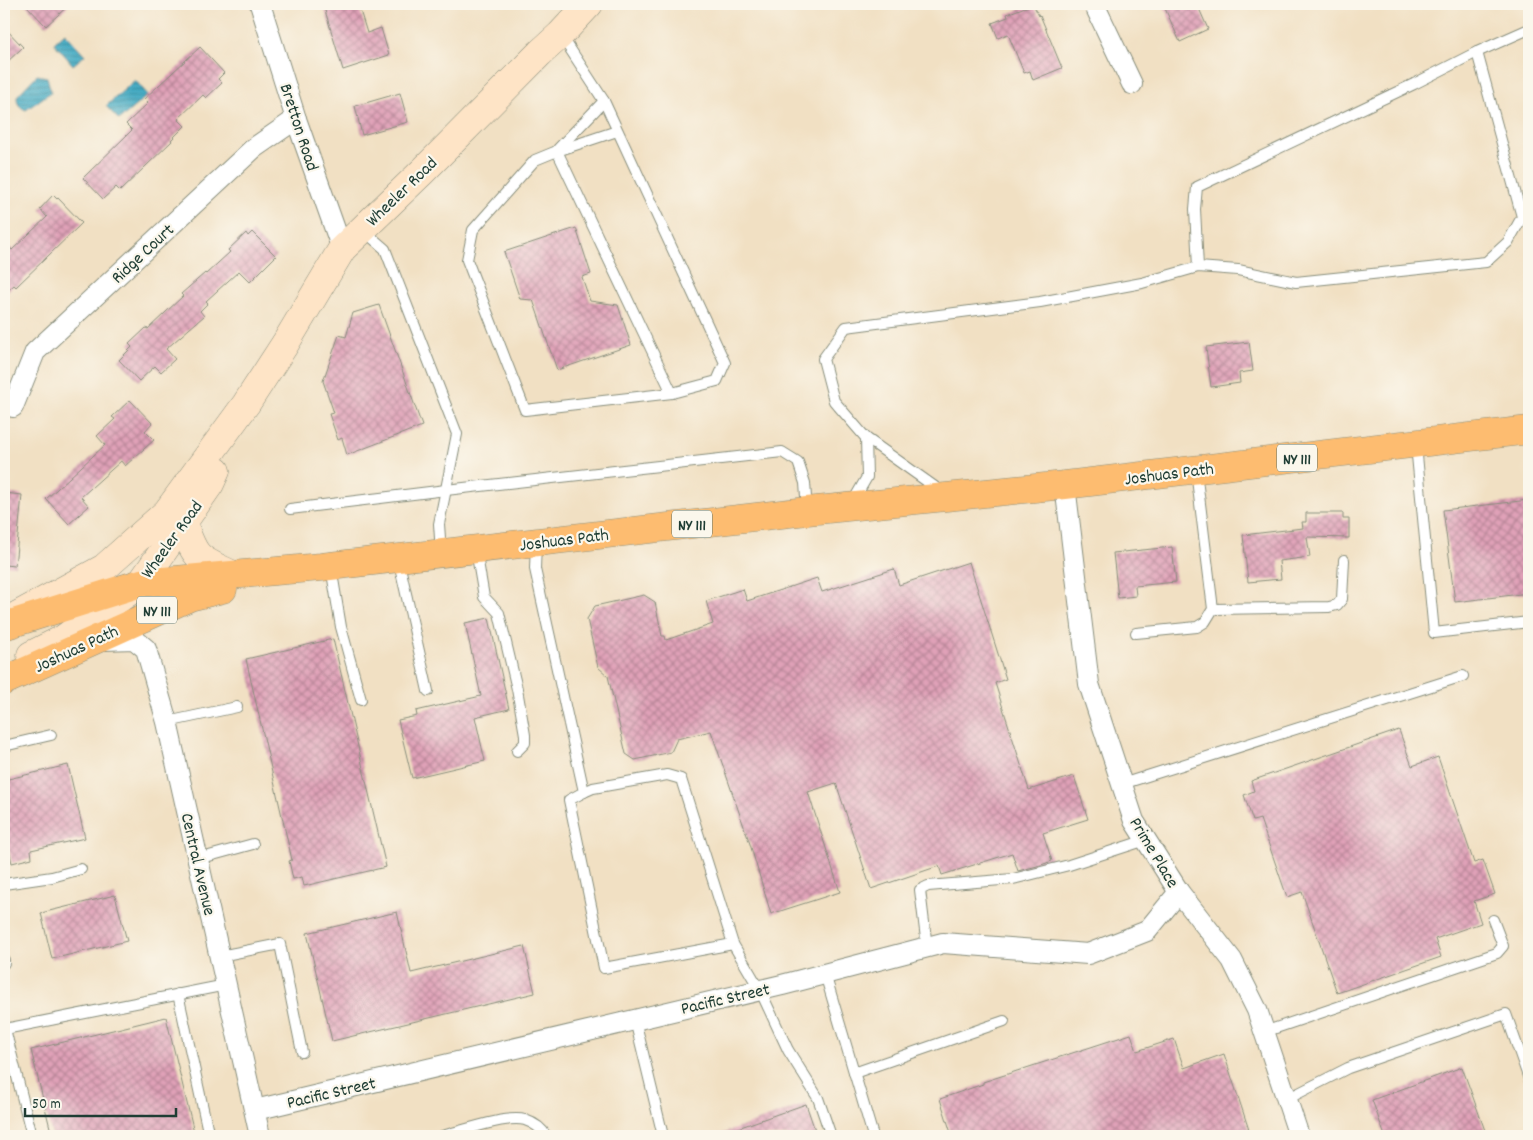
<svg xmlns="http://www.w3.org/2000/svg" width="1533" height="1140" font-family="Dekko,sans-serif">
  <defs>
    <pattern id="water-rules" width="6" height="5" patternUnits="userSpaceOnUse" patternTransform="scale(1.25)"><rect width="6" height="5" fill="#43aac3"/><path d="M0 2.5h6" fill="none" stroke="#378c9f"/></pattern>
    <pattern id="building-cross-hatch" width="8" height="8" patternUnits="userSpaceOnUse" patternTransform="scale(1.25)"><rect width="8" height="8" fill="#e0a1b8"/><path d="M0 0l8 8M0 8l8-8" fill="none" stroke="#b58496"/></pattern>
  </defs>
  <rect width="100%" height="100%" fill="#fbf7ec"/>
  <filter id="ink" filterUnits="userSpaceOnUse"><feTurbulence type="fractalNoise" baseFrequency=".02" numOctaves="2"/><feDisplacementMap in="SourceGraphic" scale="10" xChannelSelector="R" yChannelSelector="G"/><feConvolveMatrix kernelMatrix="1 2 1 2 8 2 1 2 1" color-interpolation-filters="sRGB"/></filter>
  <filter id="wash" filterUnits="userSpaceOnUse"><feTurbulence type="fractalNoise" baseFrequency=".0096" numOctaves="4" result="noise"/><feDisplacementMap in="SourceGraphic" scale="20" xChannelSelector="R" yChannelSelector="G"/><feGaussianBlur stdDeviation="1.12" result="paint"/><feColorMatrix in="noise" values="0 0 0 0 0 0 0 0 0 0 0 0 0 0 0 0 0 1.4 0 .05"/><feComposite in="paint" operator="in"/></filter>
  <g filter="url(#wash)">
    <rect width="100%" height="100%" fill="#f1e0c3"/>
    <g fill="url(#water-rules)" stroke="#31747c">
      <path d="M65 33 85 55 73 65 54 43Z"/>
      <path d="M37 75 47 77 51 92 26 110C19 107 17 104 17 96Z"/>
      <path d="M135 80 148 95 119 120 106 106Z"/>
    </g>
    <g id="blocks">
      <g fill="url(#building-cross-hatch)">
        <path d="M25 4H70L46 26Z"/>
        <path d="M323 4H358L367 33 381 28 389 55 343 70Z"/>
        <path d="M1033 4 1039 16 1040 15 1062 68 1033 80 1030 71 1024 73 1008 34 998 38 992 23 1008 17 1007 14Z"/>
        <path d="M1163 4H1197L1208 29 1180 42Z"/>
        <path d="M4 27 23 47 4 65Z"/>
        <path d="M200 47 224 73 218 79 222 83 206 98 203 95 178 119 185 126 171 140 172 141 120 191 116 187 103 199 83 178 132 130 126 124 148 103 144 99Z"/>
        <path d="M400 93 408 122 362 135 355 106Z"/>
        <path d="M53 195 57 199 58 198 82 223 16 287 14 285 4 294V241L12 250 47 217 40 209Z"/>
        <path d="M576 228 591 274 582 277 590 301 618 305 631 345 557 370 533 300 520 299 504 252Z"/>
        <path d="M252 232 276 256 250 282 239 271 206 301 208 303 200 311 204 316 166 349 175 359 161 372 155 366 139 381 119 360 132 347 129 344 146 328 148 329 183 296 181 294 205 273 206 274 230 252 228 250 246 233 248 236Z"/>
        <path d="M379 305 422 426 347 455 342 438 338 440 329 414 334 413 323 381 339 335 346 337 353 313Z"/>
        <path d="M1249 342 1253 371 1239 373 1240 383 1211 387 1206 347Z"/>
        <path d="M130 400 152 423 145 431 154 440 125 466 121 461 81 497 89 506 69 524 46 499 105 445 97 436 115 419 112 417Z"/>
        <path d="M4 493 22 495 15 566 4 565Z"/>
        <path d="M1529 500V593L1455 602 1443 510Z"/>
        <path d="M1306 513H1343V519H1349V538L1307 537 1310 557 1279 561 1281 579 1248 582 1243 535 1303 528 1302 522H1306Z"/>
        <path d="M1172 547 1176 582 1135 586 1136 596 1118 598 1113 553Z"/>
        <path d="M969 562 1006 679 995 683 1029 790 1074 776 1088 819 1043 833 1052 861 1041 865 1018 871 1012 853 942 875 939 866 871 889 836 783 808 792 840 892 771 914 750 844 711 731 677 739 671 752 635 760 626 754 608 676 598 667 587 619 595 606 644 595 655 602 662 636H665L666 640 713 624 706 601 743 589 747 601 817 578 822 592 894 569 899 585Z"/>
        <path d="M489 618 509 709 475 717 485 761 412 778 398 720 417 716 416 711 481 696 465 623Z"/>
        <path d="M333 639 386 867 304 886 302 877 293 879 289 861 292 860 246 659Z"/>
        <path d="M1399 730 1412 766 1438 757 1474 863 1483 860 1495 894 1474 901 1481 923 1435 939 1441 957 1337 993 1302 892 1287 897 1260 819 1253 821 1244 795 1254 791 1251 781Z"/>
        <path d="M68 765 85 838 31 850 32 858 12 863 4 829V780Z"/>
        <path d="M115 895 127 941 52 959 41 913Z"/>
        <path d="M397 912 411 973 524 946 535 993 332 1041 307 933Z"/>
        <path d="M166 1017 195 1136H52L31 1050Z"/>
        <path d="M1131 1034 1137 1051 1174 1039 1184 1068 1224 1054 1251 1136H952L940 1099 983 1084V1082Z"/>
        <path d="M1462 1067 1487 1136H1385L1372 1100Z"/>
        <path d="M806 1104 817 1136H721V1134Z"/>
      </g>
    </g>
  </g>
  <g filter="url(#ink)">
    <use href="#blocks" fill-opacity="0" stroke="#888e7c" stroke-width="1"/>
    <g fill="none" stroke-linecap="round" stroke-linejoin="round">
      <g stroke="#888e7c" stroke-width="12">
        <g id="lane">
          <path d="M561 35 604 101 725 363 717 381 672 393 525 410 467 260 473 230 535 160 557 151 617 131"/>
          <path d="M558 149 604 101"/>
          <path d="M557 151 672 393"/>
          <path d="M363 230 385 249 457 434 439 524 441 552"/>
          <path d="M1198 267 1195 209 1197 187 1414 84 1477 52 1529 29"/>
          <path d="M1416 445 1434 633 1529 622"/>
          <path d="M942 492 866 438 834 401 823 359 846 327 1040 302 1142 283 1198 267 1238 270 1296 282 1486 262 1508 242 1522 217 1477 52"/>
          <path d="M852 503 867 477 866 438"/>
          <path d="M290 509 446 490 782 452 798 462 805 483 807 511"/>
          <path d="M536 543 535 569 584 792 569 800 604 968 733 944 760 990 788 1050 818 1098 831 1136"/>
          <path d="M476 550 484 597 499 613 517 689 525 735V743L517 751"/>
          <path d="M398 558 428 691"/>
          <path d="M331 567 341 627 361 700"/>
          <path d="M1213 609 1329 607 1337 605 1342 599 1344 560"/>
          <path d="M1136 633 1197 627 1205 622 1213 609 1196 471"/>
          <path d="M167 722 237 707"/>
          <path d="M4 746 51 735"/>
          <path d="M1122 784 1463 676"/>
          <path d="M584 792 593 788 667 775 681 779 733 944"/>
          <path d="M198 859 253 844"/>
          <path d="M4 884 52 877 81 869"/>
          <path d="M927 947 920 890 928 886 1013 879 1069 865 1146 840"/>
          <path d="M220 956 280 944 302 1052"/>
          <path d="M4 960V963"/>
          <path d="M825 974 873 1136"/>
          <path d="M178 994 209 1136"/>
          <path d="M635 1020 663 1136"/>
          <path d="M1264 1032 1497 953 1503 946 1493 920"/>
          <path d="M854 1073 1004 1021"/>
          <path d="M1287 1099 1348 1068 1506 1014 1529 1079"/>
          <path d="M32 1136 5 1029 226 985"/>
          <path d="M442 1136C462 1131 506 1115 525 1120 534 1123 542 1129 546 1136"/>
        </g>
      </g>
      <g stroke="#888e7c" stroke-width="22">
        <g id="street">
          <path d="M260 4 296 119 342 249"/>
          <path d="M1094 4 1132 84"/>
          <path d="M13 407 35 352 254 148 296 119"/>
          <path d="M1065 485 1089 684 1134 821 1179 892 1232 960 1257 1010 1299 1136"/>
          <path d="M103 640 134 639 146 649 167 722 260 1136"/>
          <path d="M255 1110 782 985 943 943 1088 954 1147 931 1179 892"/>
        </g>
      </g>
      <g stroke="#888e7c" stroke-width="29">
        <g id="secondary">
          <path d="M183 523C196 561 198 558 233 575"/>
          <path d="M18 615 104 568 167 512 246 404 285 344 342 249 422 172 540 53 560 35 589 4"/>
          <path d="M31 655 63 639 141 583 210 484 216 471"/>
        </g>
      </g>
      <g stroke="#888e7c" stroke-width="29">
        <g id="primary">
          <path d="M4 626 141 583 321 567 807 511 1065 485 1529 430"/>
          <path d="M4 681 190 597 223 589"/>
        </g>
      </g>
      <use href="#lane" stroke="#fff" stroke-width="10"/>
      <use href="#street" stroke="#fff" stroke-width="20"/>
      <use href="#secondary" stroke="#fee4c6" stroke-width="28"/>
      <use href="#primary" stroke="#fdbc70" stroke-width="28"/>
    </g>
  </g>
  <g text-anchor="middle" stroke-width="4.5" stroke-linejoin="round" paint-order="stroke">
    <g fill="#fbf7ec" stroke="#61756b" stroke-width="1">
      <rect x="1277" y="444.5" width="40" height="27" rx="4"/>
      <rect x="672" y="510.5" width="40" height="27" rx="4"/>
      <rect x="137" y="596.5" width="40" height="27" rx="4"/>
    </g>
    <g font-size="16" font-weight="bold" fill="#1f3d34">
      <text x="1297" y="464">NY 111</text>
      <text x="692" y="530">NY 111</text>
      <text x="157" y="616">NY 111</text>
    </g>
    <g font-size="18" fill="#1f3d34" stroke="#fbf7ec">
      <text transform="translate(300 127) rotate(72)" y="6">Bretton Road</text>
      <text transform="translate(401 191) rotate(-44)" y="6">Wheeler Road</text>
      <text transform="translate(142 253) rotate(-43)" y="6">Ridge Court</text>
      <text transform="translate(1169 473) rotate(-7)" y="6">Joshuas Path</text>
      <text transform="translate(171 539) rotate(-54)" y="6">Wheeler Road</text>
      <text transform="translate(564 539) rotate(-7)" y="6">Joshuas Path</text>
      <text transform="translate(76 648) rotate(-25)" y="6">Joshuas Path</text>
      <text transform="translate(1155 852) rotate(59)" y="6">Prime Place</text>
      <text transform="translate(199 864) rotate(77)" y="6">Central Avenue</text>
      <text transform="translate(725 998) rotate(-13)" y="6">Pacific Street</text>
      <text transform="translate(331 1092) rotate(-13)" y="6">Pacific Street</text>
    </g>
  </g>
  <rect width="1533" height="1140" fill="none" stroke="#fbf7ec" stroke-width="20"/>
  <path d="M25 1108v8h151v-8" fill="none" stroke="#1f3d34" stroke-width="2.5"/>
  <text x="32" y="1108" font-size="15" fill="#1f3d34" stroke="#fbf7ec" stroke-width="4" paint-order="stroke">50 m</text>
</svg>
